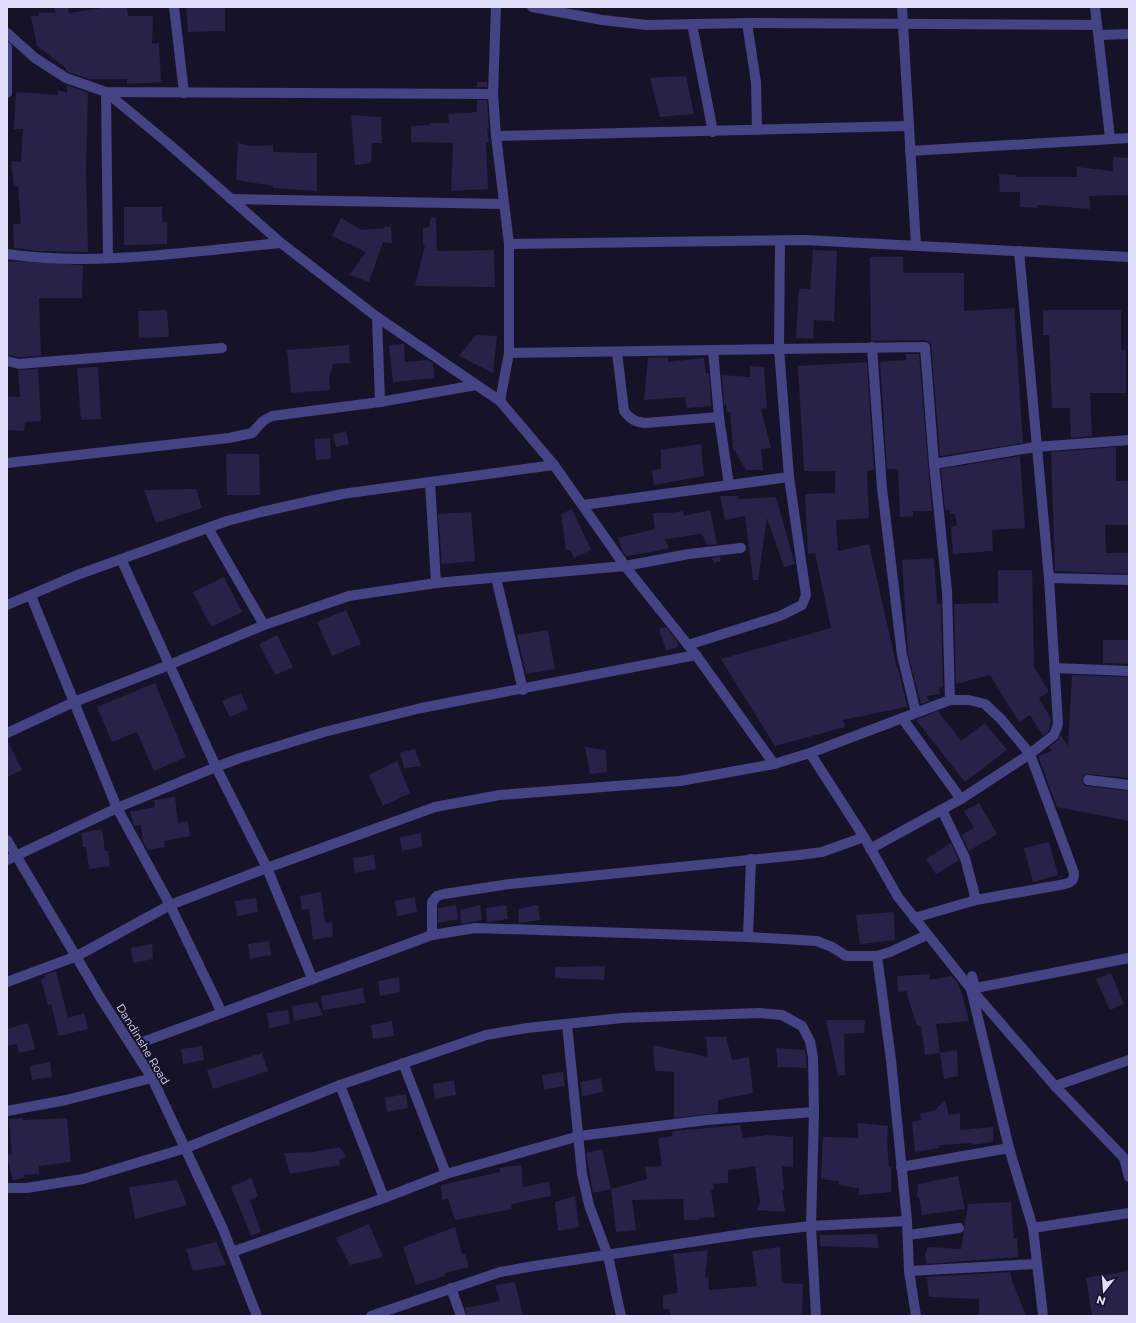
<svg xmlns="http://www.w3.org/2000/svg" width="1136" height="1323" font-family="Montserrat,sans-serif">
  <rect width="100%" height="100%" fill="#161329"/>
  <g fill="#282148">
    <path d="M54 7H68L69 13 108 7H127L128 16H153L152 44 159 43 161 82 127 84V79H89L66 71V68L37 46 31 16H38L39 12 55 13Z"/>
    <path d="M186 7H225V31L188 32Z"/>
    <path d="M686 76 694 114 660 117 650 78Z"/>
    <rect x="477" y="82" width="10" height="5"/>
    <path d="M67 85 88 93 86 169 88 252 40 251 14 248 13 224H21L18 186 14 187 11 161 21 162 23 129H14L16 92 58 95V90L67 93Z"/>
    <path d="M477 100H487L489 128 487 129 489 142 486 143 488 189 451 191 453 143 411 142V126L430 125V123H449L448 114 477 112Z"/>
    <path d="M351 115 381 117 382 143H372L371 163 355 165Z"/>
    <path d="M238 143 252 146 273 145V152L317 153V191L273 188V186L236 180Z"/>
    <path d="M1113 157 1129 158V195L1089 196 1090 209 1037 205 1038 208 1020 207V192H1000L999 174 1017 175V177H1077V167L1113 171Z"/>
    <path d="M124 207H162V222H167V244L124 245Z"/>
    <path d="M431 217 436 218 437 251 494 250 495 287 415 286 425 245H423V228L429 227Z"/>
    <path d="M341 218 361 230 384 228 385 226 391 227 392 243 383 242 369 282 349 275 366 252 332 236Z"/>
    <path d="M813 250 837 251 834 321 814 320 813 339 796 338 799 289H810Z"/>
    <path d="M870 257H903V273H964V311L1014 308 1023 443 940 456 931 344 925 340 871 341Z"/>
    <path d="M14 261 83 265 82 298H39L41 356 20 357 7 355V262Z"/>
    <path d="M167 310 169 337 139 338 138 311Z"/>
    <path d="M1043 310H1121V350H1126V393H1090L1092 436 1071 438 1070 408H1052L1049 335H1043Z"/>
    <path d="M476 335 497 336 493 373 459 356Z"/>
    <path d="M404 344 405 362 428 360 433 363 434 378 393 382 389 345Z"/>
    <path d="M349 345 350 363 333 364 329 378 330 390 291 393 287 350Z"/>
    <path d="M906 354H919L932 511H913V516L900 517 898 469H887L880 362 906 360Z"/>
    <path d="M668 357V362L704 358 706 373H709L711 406 687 408 685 397 644 400 648 358Z"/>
    <path d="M867 362 874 470 867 471 869 518 836 520 838 551 869 544 897 668H898L908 709 906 707 843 720 845 727 775 746 721 659 831 628 815 553 808 554 805 494 835 493V471H804L798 366Z"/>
    <path d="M750 366 764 367 767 408 761 409 771 448 761 449 763 470H746L733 448 730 412H727L726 405H724L722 375 750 377Z"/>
    <path d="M98 367 101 419 81 420 77 368Z"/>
    <path d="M38 369 41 421 25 422 24 431 7 430V396L20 397 18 370Z"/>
    <path d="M346 431 349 444 336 447 333 435Z"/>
    <path d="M330 438 331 459 316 460 314 439Z"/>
    <path d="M701 444 704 476 654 485 652 470 661 469V450Z"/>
    <path d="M1116 447V481H1129V525H1105L1106 553H1129V574L1055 571 1051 452Z"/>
    <path d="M226 454H259L260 495H227Z"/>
    <path d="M1020 456 1025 528 992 530 993 551 953 554 951 527 957 525 955 514H950V510H945L941 469Z"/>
    <path d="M196 489 202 508 156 523 144 490Z"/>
    <path d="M720 496H738L739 499 776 497 795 564 784 567 767 518 758 580H753L745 516 725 520Z"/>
    <path d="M572 509 591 550 574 558 570 550H566L561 514Z"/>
    <path d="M710 510 717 544 707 545 702 534 665 539 669 548 652 552 626 556 623 552 618 538 655 529 653 513H671L683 511 684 516Z"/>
    <path d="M471 512 475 561 442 564 438 514Z"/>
    <path d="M720 557 721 561 714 563 712 558Z"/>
    <path d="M934 558 937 604H941L943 687 939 688 940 694 926 696 930 701 921 704 908 654 902 560Z"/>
    <path d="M998 570H1032L1034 667 1049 692 1039 698 1051 719 1049 731 1043 736 1030 715 1019 722 990 675 956 684 954 604 998 603Z"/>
    <path d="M224 577 242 612 211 627 193 592Z"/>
    <path d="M346 610 361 644 332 656 317 622Z"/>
    <path d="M666 627 677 641 678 647 666 650 659 629Z"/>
    <path d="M548 630 555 669 526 674 517 635Z"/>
    <path d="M277 635 293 667 275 675 259 644Z"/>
    <path d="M1103 640H1129V664L1103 663Z"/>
    <path d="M1072 675 1129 677V778L1088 774 1083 776 1082 780 1084 785 1087 786 1129 791V821L1057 807 1038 756 1052 751 1049 747 1058 740 1061 735 1068 746Z"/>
    <path d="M155 683 186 757 154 771 137 732 112 742 97 707Z"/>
    <path d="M241 693 248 709 230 717 222 701Z"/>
    <path d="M938 711 961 741 985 723 1007 750 965 782 916 720Z"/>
    <path d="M7 739 22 770 7 777Z"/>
    <path d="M585 747 606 750 607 772 590 774Z"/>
    <path d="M415 749 421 766 404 768 400 753Z"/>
    <path d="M397 761 410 793 383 806 369 775Z"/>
    <path d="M175 797 178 823 188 821 190 836 164 841 165 847 148 850 143 842 141 825 134 826 130 812 155 807 154 800Z"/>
    <path d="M979 803 997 834 969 851 962 835 974 828 964 811Z"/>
    <path d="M102 829 105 851H108L110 866 89 869 86 847H83L81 833Z"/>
    <path d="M421 833 422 847 402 851 400 837Z"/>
    <path d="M1049 842 1058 875 1033 882 1024 848Z"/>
    <path d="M951 843 959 860 936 874 926 859Z"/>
    <path d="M374 855 376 869 355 873 353 858Z"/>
    <path d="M321 892 325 923 332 922 333 936 313 940 309 909 302 910 300 896Z"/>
    <path d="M415 897 417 912 397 916 395 901Z"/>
    <path d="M256 898 258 912 237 916 235 901Z"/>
    <path d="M456 905 458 919 438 923V908Z"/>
    <path d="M480 905 482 920 461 924 460 910Z"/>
    <path d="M506 905 508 919 487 922 486 908Z"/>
    <path d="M538 905 540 920 519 923 518 909Z"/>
    <path d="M894 912 895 940 860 944 856 915Z"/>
    <path d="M269 941 271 955 250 959 248 944Z"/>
    <path d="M152 944 153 959 133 963 131 948Z"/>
    <path d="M605 966 604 980 555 978V967Z"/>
    <path d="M56 971 68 1018 84 1013 88 1029 59 1036 51 1004 48 1005 41 979 45 978 44 975Z"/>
    <path d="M1111 973 1124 1004 1110 1010 1096 979Z"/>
    <path d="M929 974 930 980 952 976 957 982 963 997 969 1021 936 1024 940 1053 925 1055 921 1026H917L906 991 898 992 897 976Z"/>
    <path d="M399 977 400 992 380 996 378 981Z"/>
    <path d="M363 988 365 1003 323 1010 321 996Z"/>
    <path d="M317 1002 323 1015 294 1021 292 1006Z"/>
    <path d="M288 1010 290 1024 269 1028 267 1013Z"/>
    <path d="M826 1020H865L864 1033 844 1034 845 1075 838 1076Z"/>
    <path d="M392 1021 394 1036 373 1039 371 1025Z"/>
    <path d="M28 1023 35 1049 19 1053 17 1044 7 1046V1029Z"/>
    <path d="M706 1037H726L732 1060 749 1057 753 1093 718 1100V1113L674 1118V1072L655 1071 653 1045 708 1057Z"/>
    <path d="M202 1046 204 1060 183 1064 181 1049Z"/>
    <path d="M776 1048 805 1050 807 1068 778 1067Z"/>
    <path d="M957 1050 958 1076 944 1079 940 1053Z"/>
    <path d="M262 1053 268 1071 213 1089 207 1070Z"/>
    <path d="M50 1062 52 1077 32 1080 30 1066Z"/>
    <path d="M563 1072 565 1086 544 1090 542 1075Z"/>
    <path d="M601 1078 603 1092 582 1096 580 1082Z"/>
    <path d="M454 1080 456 1095 435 1099 433 1084Z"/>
    <path d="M406 1094 408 1108 387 1112 385 1098Z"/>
    <path d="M945 1100 949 1115 960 1113V1130L993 1127V1142L972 1145V1143L940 1145 939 1148 915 1152 912 1122 922 1120 919 1114 935 1110Z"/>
    <path d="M23 1118V1120L67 1118 71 1162 39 1166V1174L24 1175V1178L13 1180 7 1157V1155L12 1154 9 1119Z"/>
    <path d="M858 1123 888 1126 887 1140 889 1167H891V1192L859 1195V1188L839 1185V1181L821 1179 823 1137 858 1138Z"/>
    <path d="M740 1125 743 1138 767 1135 793 1137V1167L782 1166 784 1191 782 1190 785 1212 757 1210 760 1202 755 1166 728 1170V1183L713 1184 714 1190H711L715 1217 699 1218V1220H684L683 1199 632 1200 636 1230 616 1232 611 1189 593 1193 586 1153 602 1149 611 1189 647 1179 645 1167 662 1166 658 1138 672 1136 673 1131Z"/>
    <path d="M340 1147 346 1157 339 1160 340 1165 290 1174 284 1153 313 1152Z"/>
    <path d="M521 1165 523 1187 549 1182 551 1196 511 1204 512 1209 455 1220 448 1199 442 1200 441 1185 500 1172V1168Z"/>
    <path d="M958 1176 965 1209 922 1215 919 1197H917L918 1184Z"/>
    <path d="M251 1178 258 1196 250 1200 261 1232 251 1236 231 1187Z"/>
    <path d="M177 1180 187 1205 135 1219 129 1187Z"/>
    <path d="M575 1196 579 1227 558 1231 555 1202Z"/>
    <path d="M1011 1202 1014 1239 1017 1238 1018 1257 926 1264 925 1255 928 1247 961 1249 968 1204Z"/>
    <path d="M369 1224 383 1257 350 1265 336 1238Z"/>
    <path d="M455 1227 462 1254H465L469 1267 445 1273V1276L416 1285 403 1247Z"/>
    <path d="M877 1234 879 1248 820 1246V1235Z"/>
    <path d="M216 1242 226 1265 193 1271 186 1249Z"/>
    <path d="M780 1247 782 1283 803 1284 802 1316H671L669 1309H663V1295L678 1293 673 1254 708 1250 705 1278 708 1277 709 1290 757 1286 752 1251Z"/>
    <path d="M1129 1271V1316H1092L1086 1278Z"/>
    <path d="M1010 1272 1013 1283 1026 1316H979V1299L929 1297 927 1277Z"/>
    <path d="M515 1282 523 1316H467L465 1308 500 1301 495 1285Z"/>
  </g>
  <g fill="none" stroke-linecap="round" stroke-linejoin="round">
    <g stroke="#444384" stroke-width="10">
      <path d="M174 7 184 93"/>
      <path d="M496 7 493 94 496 136 509 244V353L500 401"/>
      <path d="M532 7 602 20 647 25 747 23 1097 25"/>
      <path d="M902 7 916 246"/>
      <path d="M1095 7 1110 138"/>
      <path d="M747 23 756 82 757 130"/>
      <path d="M692 24 713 132"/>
      <path d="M7 33 35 58 66 78 106 92 493 94"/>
      <path d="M1099 35 1129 34"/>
      <path d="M7 47V93"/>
      <path d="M106 92 170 145 281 243 377 317 500 401 554 465 625 566 696 655 774 764"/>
      <path d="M106 92 108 258"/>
      <path d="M496 136 908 126"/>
      <path d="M910 151 1129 138"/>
      <path d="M231 199 504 204"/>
      <path d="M509 244 805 240 1129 257"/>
      <path d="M7 254C93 267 193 251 281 243"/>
      <path d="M377 317 380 402"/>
      <path d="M872 347 882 488 902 655 916 713"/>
      <path d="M713 350 719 417 729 485"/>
      <path d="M617 352 624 411C630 419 635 422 645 423L719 417"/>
      <path d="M509 353 925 347 934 464 947 591 950 700"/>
      <path d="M7 361 19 364 30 363 222 348"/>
      <path d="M7 463 229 438 252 433 263 421 272 416 380 402 476 385"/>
      <path d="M934 464 1035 447 1129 440"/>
      <path d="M430 482 436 583"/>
      <path d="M583 505 789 477"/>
      <path d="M208 528 264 625"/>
      <path d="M121 559 216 767 267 868 312 978"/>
      <path d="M496 578 523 690"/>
      <path d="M1049 578 1129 580"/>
      <path d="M31 596 117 808 170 905 222 1013"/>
      <path d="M7 605 77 575 227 521 261 512 342 494 554 465"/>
      <path d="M688 645 780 616 802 605 806 595 789 477 779 349 780 241"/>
      <path d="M1055 668 1129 671"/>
      <path d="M902 718 961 799"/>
      <path d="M7 733 74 702 169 665 264 625 349 596 436 583 625 566 689 554 741 548"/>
      <path d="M810 753 864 837 898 897 971 989 1055 1086 1124 1158 1129 1177"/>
      <path d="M1088 780 1129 785"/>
      <path d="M942 810 965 858 976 900"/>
      <path d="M7 840 100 997 152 1078 223 1229 257 1316"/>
      <path d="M870 849 961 799 1030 754 1054 735 1058 724 1049 578 1019 251"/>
      <path d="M7 860 117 808 216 767 240 758 324 732 421 708 696 655"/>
      <path d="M432 935V902L437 896 444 894 510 884 799 855 822 852 864 837"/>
      <path d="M748 937 751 859"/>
      <path d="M972 976 975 988"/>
      <path d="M7 982 77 956 170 905 267 868 435 807 500 795 680 781 774 764 810 753 950 700H969L985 704 1001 719 1030 754 1074 873C1074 880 1072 882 1065 884L976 900 914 918"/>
      <path d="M567 1024 582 1174 589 1205 608 1256 621 1316"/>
      <path d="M132 1046 432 935 475 928 748 937 817 941 832 947 846 956H877"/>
      <path d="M403 1063 446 1174"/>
      <path d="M340 1085 384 1198"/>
      <path d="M1055 1086 1129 1060"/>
      <path d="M7 1111 66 1100 152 1078"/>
      <path d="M901 1167 1009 1148"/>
      <path d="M7 1188H26L83 1179 186 1148 340 1085 486 1035 527 1028 622 1018 759 1013 782 1015 802 1026 810 1041 813 1057 814 1112 811 1226 816 1316"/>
      <path d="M1033 1228 1129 1213"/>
      <path d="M908 1235 959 1228"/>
      <path d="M232 1252 384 1198 446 1174 579 1136 707 1120 814 1112"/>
      <path d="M909 1271 1036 1264"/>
      <path d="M451 1288 461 1316"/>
      <path d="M371 1316 500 1272 534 1266 750 1233 811 1226 907 1221"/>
      <path d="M916 1316 909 1271 907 1221 891 1060 877 956 890 952 927 935"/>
      <path d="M1043 1316 1033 1228 1009 1148 971 989 1129 958"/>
    </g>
  </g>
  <g text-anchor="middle" stroke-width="4" stroke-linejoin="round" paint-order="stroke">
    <g font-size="11" fill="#e1defc" stroke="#161329">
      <text transform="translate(143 1044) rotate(59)" y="4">Dandinshe Road</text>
    </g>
  </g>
  <rect width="1136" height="1323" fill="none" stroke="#e1defc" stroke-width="16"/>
  <g transform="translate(1104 1291) rotate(197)" stroke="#161329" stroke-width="3" paint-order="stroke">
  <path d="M0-3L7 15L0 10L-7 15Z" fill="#e1defc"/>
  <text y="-6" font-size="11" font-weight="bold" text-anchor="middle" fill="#e1defc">N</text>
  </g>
</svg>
